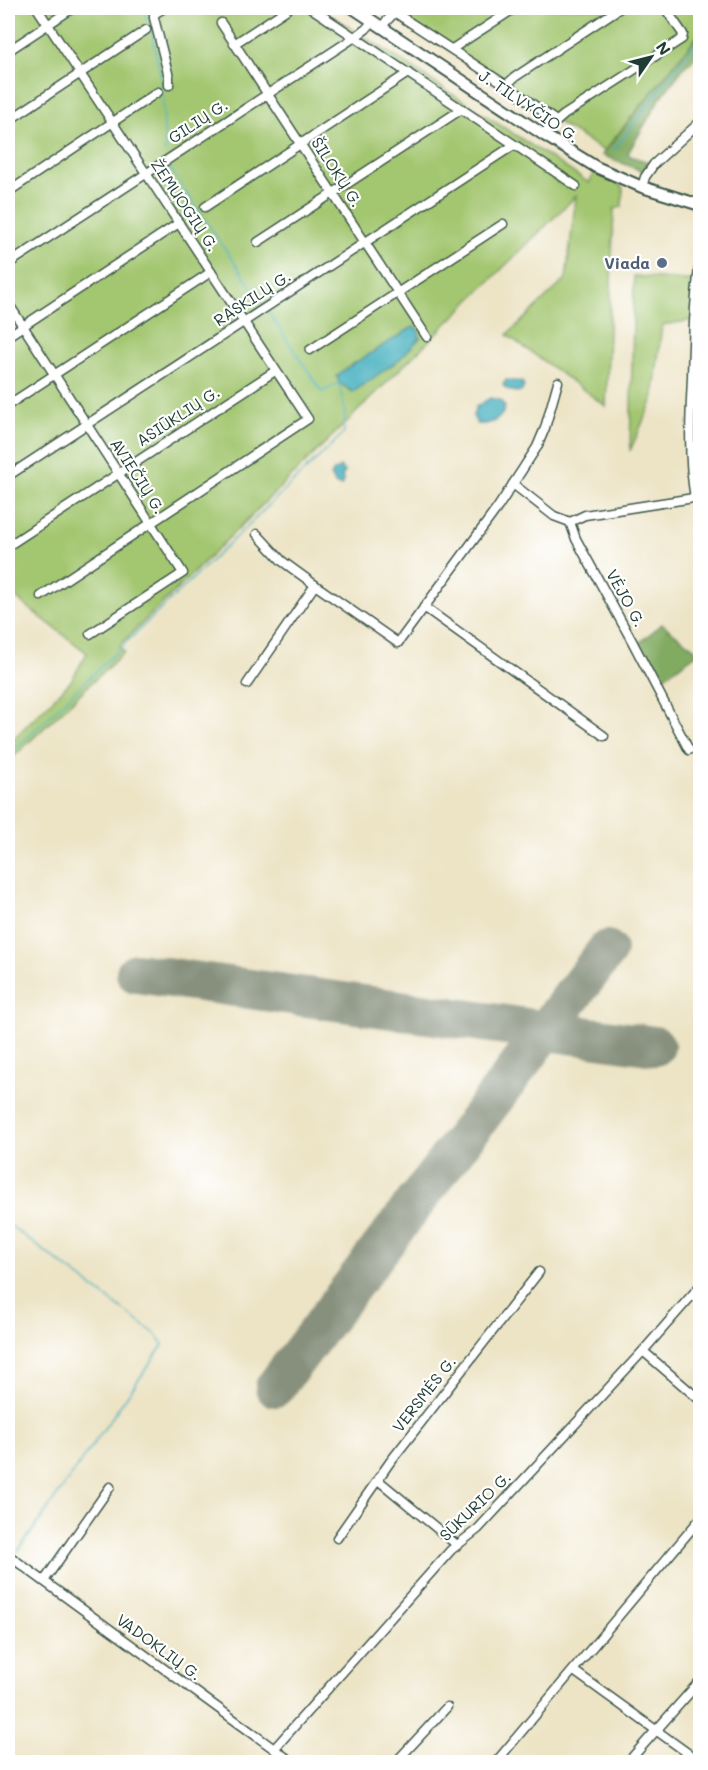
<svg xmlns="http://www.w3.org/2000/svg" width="708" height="1770" font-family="Mali,sans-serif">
  <rect width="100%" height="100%" fill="#fff"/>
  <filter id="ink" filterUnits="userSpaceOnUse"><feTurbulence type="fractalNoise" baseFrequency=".0167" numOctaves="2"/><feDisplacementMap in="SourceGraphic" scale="12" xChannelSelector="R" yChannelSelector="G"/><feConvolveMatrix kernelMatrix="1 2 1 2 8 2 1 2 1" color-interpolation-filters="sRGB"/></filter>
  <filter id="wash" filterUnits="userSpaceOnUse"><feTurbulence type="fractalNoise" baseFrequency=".008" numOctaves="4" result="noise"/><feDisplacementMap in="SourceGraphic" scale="24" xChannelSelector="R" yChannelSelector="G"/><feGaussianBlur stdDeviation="1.35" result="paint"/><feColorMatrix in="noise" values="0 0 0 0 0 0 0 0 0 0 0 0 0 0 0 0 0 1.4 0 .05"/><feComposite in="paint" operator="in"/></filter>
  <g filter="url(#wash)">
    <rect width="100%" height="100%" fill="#ede4c6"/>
    <g fill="#a3c670" stroke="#618252" stroke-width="1.5" fill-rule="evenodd">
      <path d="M8 8H320L589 183 594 172 617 182 623 188 622 207 614 209 606 406 507 335 566 279 576 196 119 646 124 652 8 762V744L71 681 87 653 8 592ZM413 327 399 360 353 391 339 383 337 376 345 369Z"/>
      <path d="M388 8H700V33L604 151 556 121Z"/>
      <path d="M634 276 697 281 694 320 662 325 653 399 630 451Z"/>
    </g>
    <g fill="#82ab62" stroke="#50744b" stroke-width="1.5">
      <path d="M700 33V49L691 62 685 66 659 100 628 153 630 156 654 164 647 173 602 155 679 58Z"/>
      <path d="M662 624 699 652 659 681 638 644Z"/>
    </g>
    <g fill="#40aebd" stroke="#307678" stroke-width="1.5">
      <path d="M413 327 418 329 420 338 399 360 353 392 339 383 337 376 345 369Z"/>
      <path d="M506 380 522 382 524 386 522 391C516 393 507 391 503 385Z"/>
      <path d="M490 398 500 400 505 407C503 420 489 425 477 424L473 416 476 407Z"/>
      <path d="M340 467 345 472 342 476 343 479 342 486 336 485 331 476 333 472Z"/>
    </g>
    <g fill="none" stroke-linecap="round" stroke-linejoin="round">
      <g stroke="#40aebd" stroke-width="1.5">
        <path d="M142 8 150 24 162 81 165 153"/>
        <path d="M614 150 700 37"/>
        <path d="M169 167 263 304"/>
        <path d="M8 756 344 433 345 410 339 383 322 392 267 310"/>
        <path d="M8 1224 158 1336 163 1345 18 1551"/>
        <path d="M8 1566V1565"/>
      </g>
      <g stroke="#86907d" stroke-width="40">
        <path d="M136 973 655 1046"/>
        <path d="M275 1387 607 950"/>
      </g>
    </g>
  </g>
  <g filter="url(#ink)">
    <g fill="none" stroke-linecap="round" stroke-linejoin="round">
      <g stroke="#3e564a" stroke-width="11">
        <g id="minor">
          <path d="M37 8 308 419 41 596"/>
          <path d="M164 8 154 14V18L169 77V85"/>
          <path d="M311 8 576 186"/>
          <path d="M388 8 506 85 556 121"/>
          <path d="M221 23 427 337"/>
          <path d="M382 26 395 12 402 8"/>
          <path d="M234 44 289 8"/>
          <path d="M452 49 515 8"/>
          <path d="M8 51 73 8"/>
          <path d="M506 85 515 77 620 8"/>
          <path d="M8 121 146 30"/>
          <path d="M544 135 549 128 564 115 682 39 683 34 665 8"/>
          <path d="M642 187 645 177 654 164 700 122"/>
          <path d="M8 192 158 92"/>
          <path d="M205 207 408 73"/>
          <path d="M258 242 462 109"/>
          <path d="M8 264 355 37 366 29 373 21"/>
          <path d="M8 303 183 573 90 634"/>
          <path d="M8 336 179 223"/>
          <path d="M310 350 503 224"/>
          <path d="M8 405 211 272"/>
          <path d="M8 476 514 145"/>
          <path d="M513 484 554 516 570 522 576 539 632 641 689 750"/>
          <path d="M695 498C688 458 690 418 692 378 693 339 694 301 700 262"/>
          <path d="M570 522 585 515 700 497"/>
          <path d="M257 534 282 561 315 585"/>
          <path d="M8 546 275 371"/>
          <path d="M424 607 604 736"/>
          <path d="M247 684 315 585 398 643 498 507 537 447 545 428 558 382"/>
          <path d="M643 1351 700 1400"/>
          <path d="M378 1480 457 1545"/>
          <path d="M337 1538 390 1462 539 1272"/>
          <path d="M8 1555 292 1762"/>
          <path d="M44 1581 110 1487"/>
          <path d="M574 1671 700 1762"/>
          <path d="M274 1749 451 1550 478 1529 643 1351 700 1286"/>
          <path d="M273 1762 279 1753"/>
          <path d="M396 1762 447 1707"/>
          <path d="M496 1762 700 1519"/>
          <path d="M628 1762 700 1681"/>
        </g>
      </g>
      <g stroke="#3e564a" stroke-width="14">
        <path id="major" d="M353 8 544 135 596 167 642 187 700 205"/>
      </g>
      <use href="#minor" stroke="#fff" stroke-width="8"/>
      <use href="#major" stroke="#fff" stroke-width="10"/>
    </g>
  </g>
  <circle fill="#5c6f8a" stroke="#fff" stroke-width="2" cx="662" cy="263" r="6"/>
  <g text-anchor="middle" stroke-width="4.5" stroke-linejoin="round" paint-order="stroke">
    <g font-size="16" fill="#1f3d34" stroke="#fff">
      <text transform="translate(529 106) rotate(34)" y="6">J. TILVYČIO G.</text>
      <text transform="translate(198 121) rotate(-33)" y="6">GILIŲ G.</text>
      <text transform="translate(337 172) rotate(57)" y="6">ŠILOKŲ G.</text>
      <text transform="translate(185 205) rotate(56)" y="6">ŽEMUOGIŲ G.</text>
      <text transform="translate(252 298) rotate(-33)" y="6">RASKILŲ G.</text>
      <text transform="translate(178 416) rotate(-33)" y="6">ASIŪKLIŲ G.</text>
      <text transform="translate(138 476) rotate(57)" y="6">AVIEČIŲ G.</text>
      <text transform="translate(626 598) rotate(61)" y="6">VĖJO G.</text>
      <text transform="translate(424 1394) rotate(-52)" y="6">VERSMĖS G.</text>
      <text transform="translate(475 1506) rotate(-44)" y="6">SŪKURIO G.</text>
      <text transform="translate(159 1647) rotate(36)" y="6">VADOKLIŲ G.</text>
    </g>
    <g font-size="16" font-weight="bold" fill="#4e5e75" stroke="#fff" text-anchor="end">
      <text x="650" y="269">Viada</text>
    </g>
  </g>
  <rect width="708" height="1770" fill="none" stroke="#fff" stroke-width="30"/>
  <g transform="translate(651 57) rotate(55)" stroke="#ffffff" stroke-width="4.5" paint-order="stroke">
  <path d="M0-4.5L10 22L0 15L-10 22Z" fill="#1f3d34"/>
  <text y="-9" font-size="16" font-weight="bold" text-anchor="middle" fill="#1f3d34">N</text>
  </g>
</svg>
